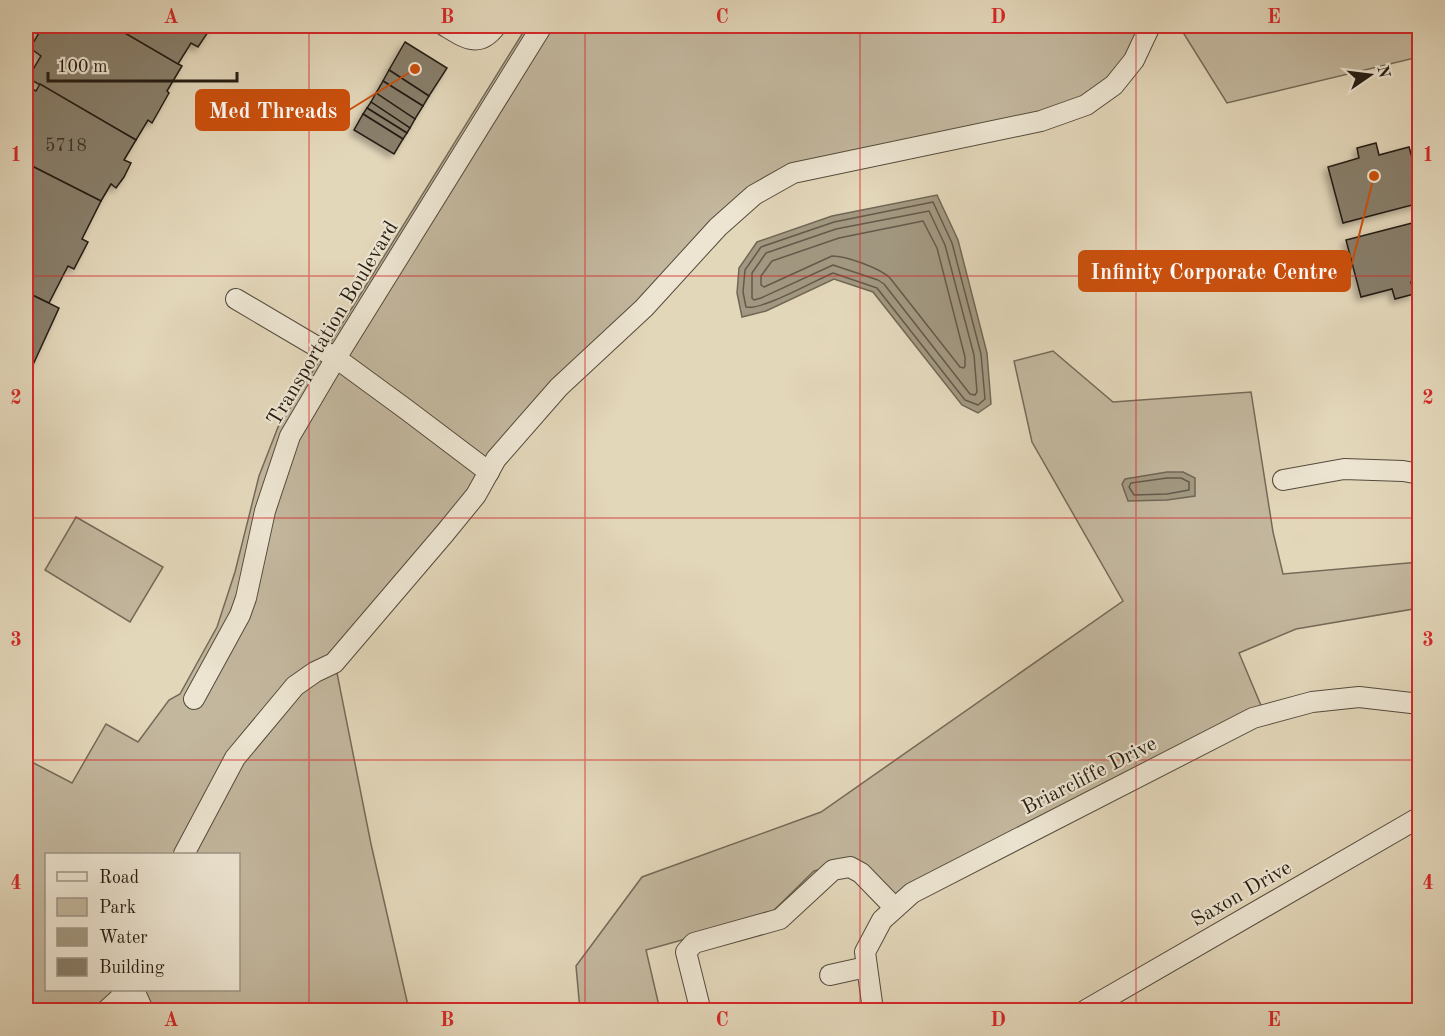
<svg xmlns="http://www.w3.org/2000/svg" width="1445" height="1036" font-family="'Old Standard TT',serif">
  <defs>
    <filter id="shadow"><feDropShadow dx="-4" dy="4" stdDeviation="3" flood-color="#0004"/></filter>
  </defs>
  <rect width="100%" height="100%" fill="#e3d7ba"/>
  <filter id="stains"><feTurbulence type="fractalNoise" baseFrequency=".00333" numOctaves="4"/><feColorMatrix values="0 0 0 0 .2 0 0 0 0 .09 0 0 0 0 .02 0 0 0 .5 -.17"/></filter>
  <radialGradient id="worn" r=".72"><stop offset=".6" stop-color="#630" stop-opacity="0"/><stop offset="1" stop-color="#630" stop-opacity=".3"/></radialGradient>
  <g fill="#c3b79e" stroke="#746a58" stroke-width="1.5" fill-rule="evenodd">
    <path d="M527 26H1150L1086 105 826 166 754 195 559 387 335 663 371 844 409 1010H26V759L72 783 106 724 138 742 169 700 180 694 217 627 235 572 259 476 278 427ZM46 854H238V990H46Z"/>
    <path d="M1179 26H1419V57L1227 103Z"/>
    <path d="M1053 351 1113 402 1251 392 1273 532 1283 574 1419 562V608L1296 629 1239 653 1265 715 895 908 854 861 814 871 768 916 646 950 660 1010H580L576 966 642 877 821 812 1123 601 1032 442 1014 361Z"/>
    <path d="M76 517 163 567 130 622 45 570Z"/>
  </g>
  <g fill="#a29881" stroke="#706755" stroke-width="1.5">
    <path d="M937 195 958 240 987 353 991 404 978 413 962 405 873 292 834 279 766 311 742 317 737 293 739 268 757 242 832 216Z"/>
    <path d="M1167 472H1183L1195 478V496L1167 500 1128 501 1122 484 1125 479Z"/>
  </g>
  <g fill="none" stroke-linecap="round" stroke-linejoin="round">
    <g stroke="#645a4a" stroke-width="1.5">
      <path d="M933 202 952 243 981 354 985 399 978 405 965 400 877 288 833 273C816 280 761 311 746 307L743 292 745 270 761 247 834 222Z"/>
      <path d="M929 211 945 245 974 355 977 392 975 395 970 394 884 284 878 280 833 265 761 298 754 300 752 298V273L766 253 836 229Z"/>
      <path d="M923 221 937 248 965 357V366L964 368 960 367 890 278C880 268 846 256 832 256L764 287 761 285V276L772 261 839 238Z"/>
      <path d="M1167 478H1181L1189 482V490L1167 494 1134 495 1129 487 1131 483Z"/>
    </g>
  </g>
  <g fill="#887e6a" stroke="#251d13" stroke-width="1.5" filter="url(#shadow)">
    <path d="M43 26H113L182 66 167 91 169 93 152 123 148 120 136 140 28 78 41 56 30 48Z"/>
    <path d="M113 26H212L198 47 191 43 178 64Z"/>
    <path d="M405 42 447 68 429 96 389 70Z"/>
    <path d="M389 70 429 96 423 106 383 81Z"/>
    <path d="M383 81 423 106 415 119 376 93Z"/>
    <path d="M40 84 136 140 124 160 131 163 124 177 116 188 111 184 101 201 26 163V107L28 103 26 99V86L36 91Z"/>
    <path d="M376 93 415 119 410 128 371 102Z"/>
    <path d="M371 102 410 128 407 133 367 108Z"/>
    <path d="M367 108 407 133 403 139 363 114Z"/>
    <path d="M363 114 403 139 394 154 354 130Z"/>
    <path d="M1376 143 1379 155 1409 147 1420 186V203L1343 223 1328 167 1359 158 1357 148Z"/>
    <path d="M26 163 101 201 82 239 88 242 74 269 68 266 49 303 26 292Z"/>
    <path d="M1420 221V280L1411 282 1414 294 1395 299 1392 289 1361 297 1346 240Z"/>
    <path d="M26 292 59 308 26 380Z"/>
  </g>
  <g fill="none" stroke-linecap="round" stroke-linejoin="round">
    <g stroke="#544c3d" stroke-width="22">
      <g id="minor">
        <path d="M445 26C465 38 479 49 496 26"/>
        <path d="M236 299 336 358 407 410 489 472"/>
        <path d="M1283 480 1344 469 1403 471 1420 474"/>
        <path d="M194 699 240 615 246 598 265 511 290 436 336 358 542 26"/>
        <path d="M184 854 235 758 295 686 315 672 334 663 445 533 476 495 496 459 559 387 644 308 718 227 754 195 793 173 1041 121 1086 105 1114 85 1134 60 1150 26"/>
        <path d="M830 975 866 967"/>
        <path d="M134 990 143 1010"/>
        <path d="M700 1008 686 952 694 943 780 919 833 870 850 867 861 873 895 908"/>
        <path d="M107 1010 129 990"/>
        <path d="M873 1010 865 952 882 920 912 893 1253 718 1312 702 1359 697 1420 704"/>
        <path d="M1086 1010 1420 817"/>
      </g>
    </g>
    <path stroke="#251d13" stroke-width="2" stroke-dasharray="1.5 3" stroke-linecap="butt" d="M957 1010 964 1008 965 1010"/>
    <use href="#minor" stroke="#ede5d2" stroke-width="20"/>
  </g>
  <path fill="none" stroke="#d62828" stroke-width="1.5" stroke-opacity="0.55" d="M309 26V1010M585 26V1010M860 26V1010M1136 26V1010M26 276H1420M26 518H1420M26 760H1420"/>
  <g text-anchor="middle" stroke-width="4.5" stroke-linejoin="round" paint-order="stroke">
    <g font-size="18" fill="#3e3529">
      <text x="66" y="151">5718</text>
    </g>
    <g font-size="21" fill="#251d13" stroke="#ede5d2">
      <text transform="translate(332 323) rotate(-59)" y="7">Transportation Boulevard</text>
      <text transform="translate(1089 775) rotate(-27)" y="7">Briarcliffe Drive</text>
      <text transform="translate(1241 893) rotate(-30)" y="7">Saxon Drive</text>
    </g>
  </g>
  <path fill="none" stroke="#cb500d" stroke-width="2" d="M415 69L349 110M1374 176L1350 271"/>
  <g fill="#cb500d" stroke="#ede5d2" stroke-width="2">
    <circle cx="415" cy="69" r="6"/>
    <circle cx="1374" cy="176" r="6"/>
  </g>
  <g fill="#cb500d" stroke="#cb500d" stroke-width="2">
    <rect x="196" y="90" width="153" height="40" rx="6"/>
    <rect x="1079" y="251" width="271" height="40" rx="6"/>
  </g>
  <g font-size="22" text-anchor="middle" font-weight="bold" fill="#fff">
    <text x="273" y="118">Med Threads</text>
    <text x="1214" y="279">Infinity Corporate Centre</text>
  </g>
  <rect width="1445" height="1036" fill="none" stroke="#e3d7ba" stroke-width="66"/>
  <rect x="45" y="853" width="195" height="138" fill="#ede5d2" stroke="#9d9586" stroke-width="1.5"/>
  <rect x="57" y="872" width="30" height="9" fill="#ede5d2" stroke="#9d9586" stroke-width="1.5"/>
  <text x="99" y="883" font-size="18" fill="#251d13">Road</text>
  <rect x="57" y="898" width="30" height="18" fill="#c3b79e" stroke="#9d9586" stroke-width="1.5"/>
  <text x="99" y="913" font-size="18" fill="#251d13">Park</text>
  <rect x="57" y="928" width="30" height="18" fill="#a29881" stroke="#9d9586" stroke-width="1.5"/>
  <text x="99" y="943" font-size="18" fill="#251d13">Water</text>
  <rect x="57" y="958" width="30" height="18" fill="#887e6a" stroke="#9d9586" stroke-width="1.5"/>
  <text x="99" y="973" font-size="18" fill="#251d13">Building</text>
  <g transform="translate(1370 75) rotate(76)" stroke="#ede5d2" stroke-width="4.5" paint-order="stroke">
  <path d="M0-4.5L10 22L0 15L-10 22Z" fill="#251d13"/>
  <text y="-9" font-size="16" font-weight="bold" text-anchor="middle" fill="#251d13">N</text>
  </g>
  <path d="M48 72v9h189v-9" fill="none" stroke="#251d13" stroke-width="3"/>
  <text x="57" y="72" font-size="18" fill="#251d13" stroke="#ede5d2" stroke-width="4.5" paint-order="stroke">100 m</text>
  <rect x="33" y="33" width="1379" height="970" fill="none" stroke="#d62828" stroke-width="2"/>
  <g font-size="20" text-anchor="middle" font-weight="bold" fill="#d62828">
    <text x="171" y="23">A</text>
    <text x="447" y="23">B</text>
    <text x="722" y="23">C</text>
    <text x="998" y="23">D</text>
    <text x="1274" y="23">E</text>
    <text x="16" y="161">1</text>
    <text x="1428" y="161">1</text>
    <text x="16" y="404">2</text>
    <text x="1428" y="404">2</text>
    <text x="16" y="646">3</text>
    <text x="1428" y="646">3</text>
    <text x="16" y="889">4</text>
    <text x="1428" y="889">4</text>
    <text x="171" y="1026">A</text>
    <text x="447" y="1026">B</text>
    <text x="722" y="1026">C</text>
    <text x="998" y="1026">D</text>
    <text x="1274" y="1026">E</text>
  </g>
  <rect width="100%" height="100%" filter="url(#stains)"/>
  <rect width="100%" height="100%" fill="url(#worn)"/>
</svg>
